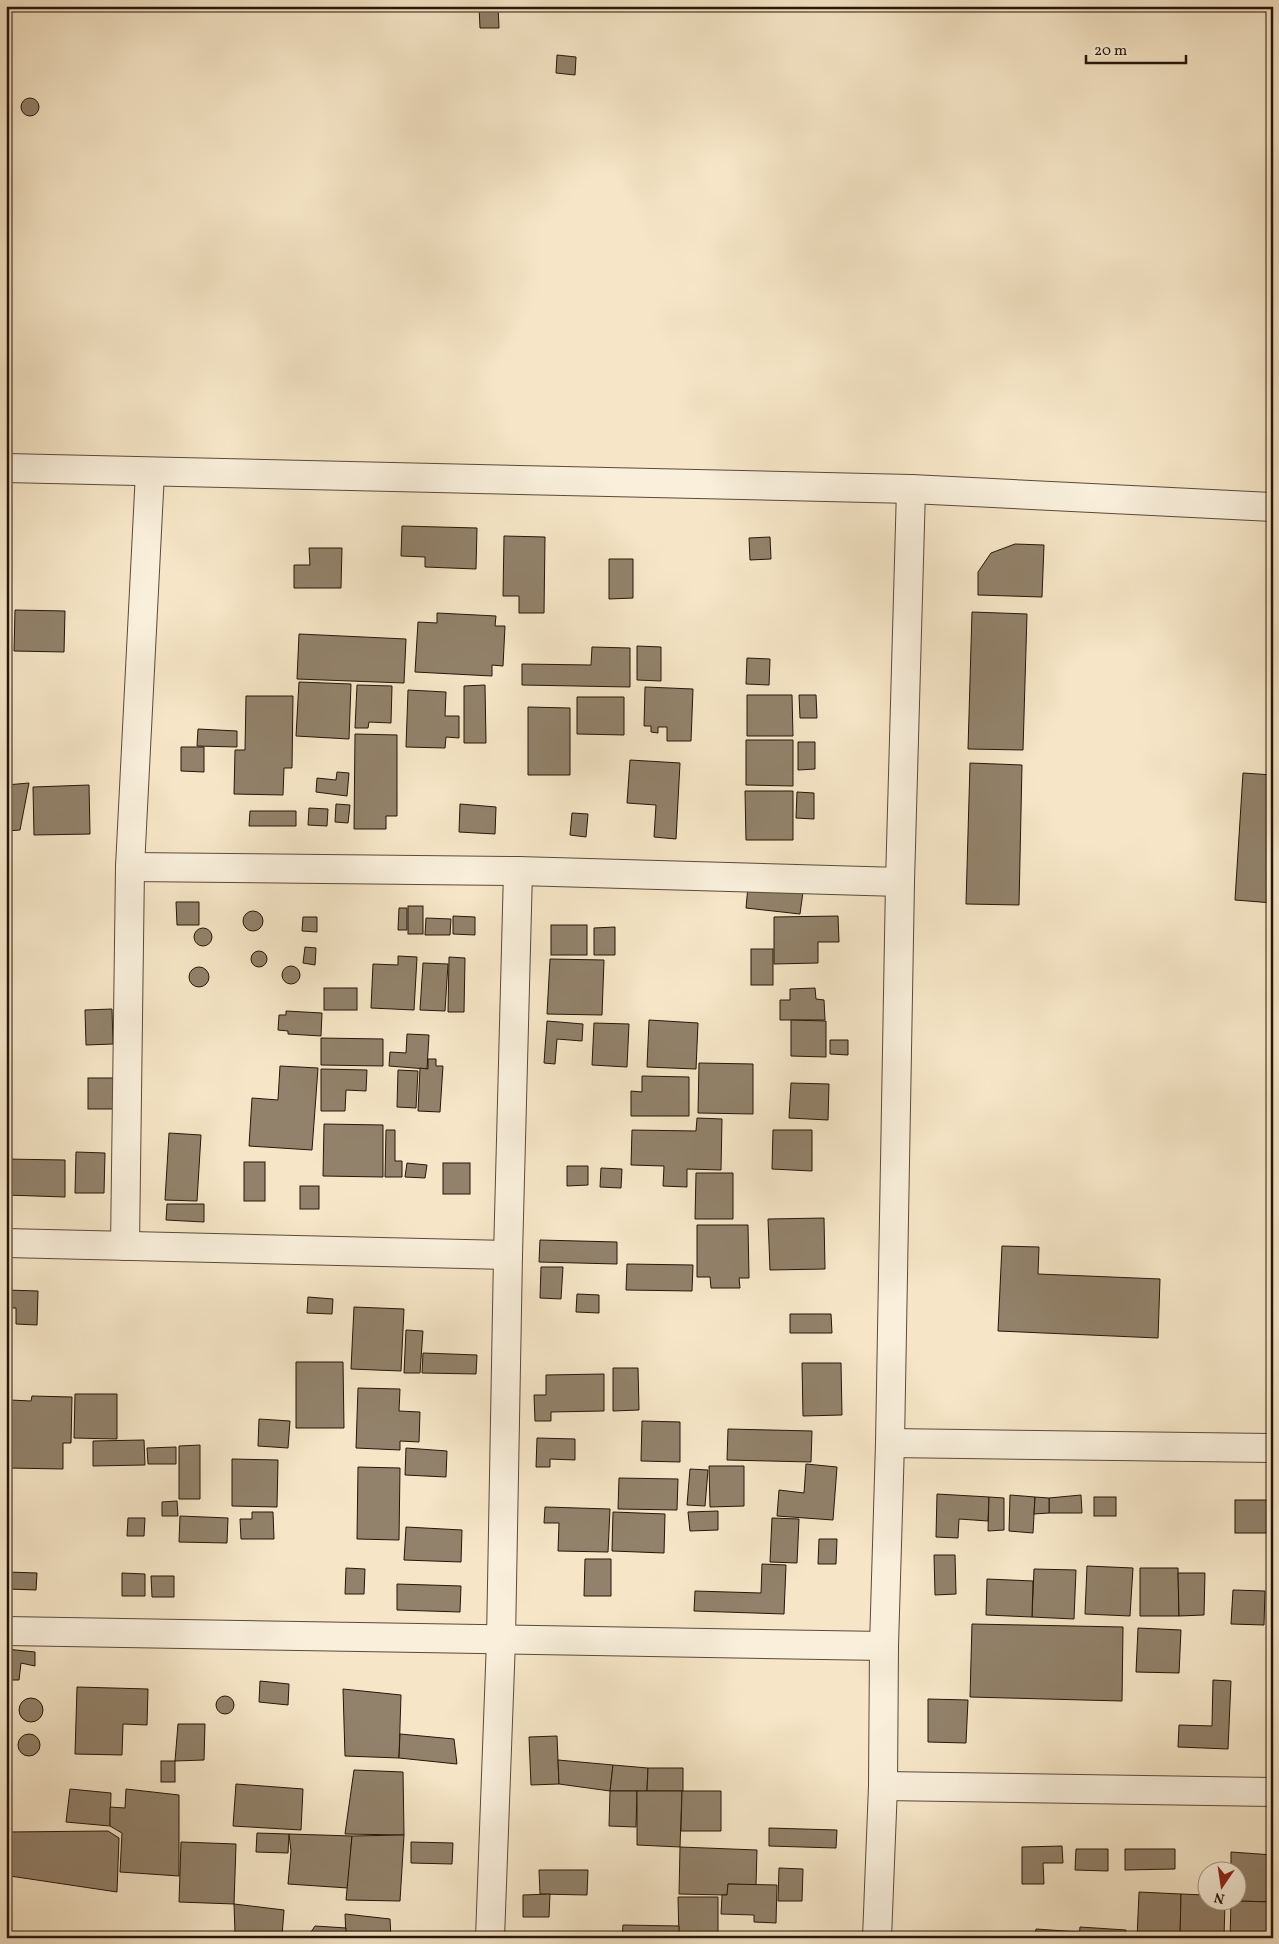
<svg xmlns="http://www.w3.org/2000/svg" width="1279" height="1944" font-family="Vollkorn,serif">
  <rect width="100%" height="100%" fill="#f6e6c7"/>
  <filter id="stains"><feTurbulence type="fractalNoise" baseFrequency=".004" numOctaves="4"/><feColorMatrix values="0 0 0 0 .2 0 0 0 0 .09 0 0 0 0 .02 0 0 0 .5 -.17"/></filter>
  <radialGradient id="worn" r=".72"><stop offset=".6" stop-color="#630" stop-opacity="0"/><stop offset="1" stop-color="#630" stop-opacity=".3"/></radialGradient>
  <g fill="#92826b" stroke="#261608">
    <path d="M479 6H498L499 28H480Z"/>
    <path d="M6 31 12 37 10 46 6 49Z"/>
    <path d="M557 55 576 57 575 75 556 73Z"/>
    <circle cx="30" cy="107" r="9"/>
    <path d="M402 526 477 528 476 569 425 567V557L401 556Z"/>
    <path d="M504 536 545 537 544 613H519V596H503Z"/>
    <path d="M770 537 771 559 750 560 749 538Z"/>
    <path d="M1015 544 1044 545 1042 597 978 595V572L991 553Z"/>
    <path d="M309 548H342L341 588H294V565H310Z"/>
    <path d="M609 559H633V598L609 599Z"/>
    <path d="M6 607H10L9 650H6Z"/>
    <path d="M15 610 65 611 64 652 14 651Z"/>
    <path d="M972 612 1027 614 1023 750 968 749Z"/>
    <path d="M437 613 496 616 495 626H505L503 666 492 665V676L415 672 418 622 437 623Z"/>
    <path d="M299 634 406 639 404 683 297 679Z"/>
    <path d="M637 646 661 647V681L637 680Z"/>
    <path d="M592 647 630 648V687L522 685V664L591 665Z"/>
    <path d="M747 658 770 659 769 685 746 684Z"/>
    <path d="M299 682 351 684 349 739 296 736Z"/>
    <path d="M357 685 392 686 391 723 369 722 368 728H355Z"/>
    <path d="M485 685 486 743H464V686Z"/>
    <path d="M645 687 693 689 691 741H667V727H658V733L651 732V726H644Z"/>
    <path d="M408 690 446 692 445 716H459V738L446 737 445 748 406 747Z"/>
    <path d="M747 695H792L793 736H747Z"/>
    <path d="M799 695H816L817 718H800Z"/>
    <path d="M246 696H293L292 768H284L283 795 234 794 235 750H245Z"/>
    <path d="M577 697H624V735L577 734Z"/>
    <path d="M528 707 570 708V775H528Z"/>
    <path d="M198 729 237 731V747L197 746Z"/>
    <path d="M355 734 397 735V816H386V829H354Z"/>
    <path d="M746 740H793V786L746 785Z"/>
    <path d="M798 742H815V769L798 770Z"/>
    <path d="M181 747H204V772L181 771Z"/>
    <path d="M630 760 680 763 676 839 654 837 656 805 627 803Z"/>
    <path d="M970 763 1022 765 1019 905 966 904Z"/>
    <path d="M337 772 349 773 347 796 316 792 317 778 336 780Z"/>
    <path d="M1243 773 1273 775V903L1235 900Z"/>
    <path d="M29 783 20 830 6 831V785Z"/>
    <path d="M89 785 90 834 34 835 33 787Z"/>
    <path d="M745 791H793V840H746Z"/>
    <path d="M797 792 814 793V819L796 818Z"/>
    <path d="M336 804 350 805 348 823 335 822Z"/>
    <path d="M460 804 496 807 495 834 459 832Z"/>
    <path d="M309 808 328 809 327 826 308 825Z"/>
    <path d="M250 811H296V826H249Z"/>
    <path d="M572 813 588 814 586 837 570 835Z"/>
    <path d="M748 886 803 892 800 914 746 908Z"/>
    <path d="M176 902H199V925H177Z"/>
    <rect x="408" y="906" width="15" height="28"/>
    <path d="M399 908H407V930H398Z"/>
    <circle cx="253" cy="921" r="10"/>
    <path d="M453 916 475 917V935L453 934Z"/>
    <path d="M838 916 839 942H818V963L774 964V917Z"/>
    <path d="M303 917H317V932L302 931Z"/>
    <path d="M426 918 451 919 450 935H425Z"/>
    <rect x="551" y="925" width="36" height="30"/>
    <path d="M615 927V955H594V928Z"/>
    <circle cx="203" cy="937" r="9"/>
    <path d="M305 947 316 948 315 965 303 963Z"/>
    <rect x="751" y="949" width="22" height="36"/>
    <circle cx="259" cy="959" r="8"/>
    <path d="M398 956 417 957 414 1010 371 1008 373 964 398 965Z"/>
    <path d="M449 957 465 958 464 1012H448Z"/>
    <path d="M550 959 604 960 602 1015 547 1014Z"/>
    <path d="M423 963 448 964 445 1011 420 1010Z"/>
    <circle cx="291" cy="975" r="9"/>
    <circle cx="199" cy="977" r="10"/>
    <rect x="324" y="988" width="33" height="22"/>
    <path d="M815 988 816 999 824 1000 825 1020H780V1000H790V989Z"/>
    <path d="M112 1009 113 1044 86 1045 85 1010Z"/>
    <path d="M286 1011 322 1013 321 1036 288 1034V1031L278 1030 279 1015H286Z"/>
    <path d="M649 1020 698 1023 696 1069 647 1067Z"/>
    <path d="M791 1020 826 1021V1057L791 1056Z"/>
    <path d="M547 1021 583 1024 582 1041 557 1039 555 1064 544 1063Z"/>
    <path d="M594 1023 629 1024 627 1067 592 1065Z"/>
    <path d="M407 1034 429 1035 427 1069 389 1066 390 1052 406 1053Z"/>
    <path d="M321 1038 383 1039V1066L321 1065Z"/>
    <path d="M830 1040H848V1055L830 1054Z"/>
    <path d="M428 1059H436V1066H443L440 1112 418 1111 420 1068 428 1069Z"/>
    <path d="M699 1063 753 1064V1114L698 1113Z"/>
    <path d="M280 1066 318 1068 312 1150 249 1146 252 1098 278 1100Z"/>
    <path d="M321 1069 367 1070 366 1091 346 1090 345 1111H321Z"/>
    <path d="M398 1070 418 1071 416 1108 397 1107Z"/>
    <path d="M642 1076 689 1077V1116H631V1091L642 1092Z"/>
    <rect x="88" y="1078" width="27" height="31"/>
    <path d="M791 1083 829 1084 828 1120 789 1118Z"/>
    <path d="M697 1118 722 1119 721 1170 687 1169V1187L663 1186 664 1166 631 1165 632 1130 696 1131Z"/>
    <path d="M324 1124 383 1125V1177L323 1176Z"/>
    <path d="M386 1130H395V1161H402V1177H385Z"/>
    <path d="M773 1130H812V1171L772 1169Z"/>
    <path d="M169 1133 201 1135 197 1201 165 1200Z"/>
    <path d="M76 1152 105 1153 104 1193H75Z"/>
    <path d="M6 1159 65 1160V1197L6 1195Z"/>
    <rect x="244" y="1162" width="21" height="39"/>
    <path d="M407 1163 427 1165 425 1178 405 1177Z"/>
    <rect x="443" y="1163" width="27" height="31"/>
    <path d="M567 1166H588V1185L567 1186Z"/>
    <path d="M601 1168 622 1169 621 1188 600 1187Z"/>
    <path d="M696 1173H733V1219H695Z"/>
    <rect x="300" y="1186" width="19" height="23"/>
    <path d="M167 1204H204V1222L166 1220Z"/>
    <path d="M824 1218 825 1269 770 1270 768 1219Z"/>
    <path d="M697 1225H748L749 1278H739L740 1288H711L710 1277H697Z"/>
    <path d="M540 1240 617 1242V1264L539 1262Z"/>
    <path d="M1002 1246 1039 1247 1038 1274 1160 1279 1158 1338 998 1331Z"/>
    <path d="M627 1264 693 1265 692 1291 626 1290Z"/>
    <path d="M541 1267H563L561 1299 540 1298Z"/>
    <path d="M6 1290 38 1291 37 1325 16 1324V1308H6Z"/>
    <path d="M577 1294 599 1295V1313L576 1312Z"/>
    <path d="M308 1297 333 1299 332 1314 307 1313Z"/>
    <path d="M354 1307 404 1309 401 1371 351 1369Z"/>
    <path d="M790 1314H831L832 1333H790Z"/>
    <path d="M406 1330 423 1331 420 1373H404Z"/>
    <path d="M423 1353 477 1355 476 1374 422 1373Z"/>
    <path d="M296 1362H343L344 1428H296Z"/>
    <path d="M802 1363H841L842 1415 803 1416Z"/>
    <path d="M613 1368H638L639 1410 613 1411Z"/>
    <path d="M604 1374V1411L551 1412V1421H535L534 1395H546V1375Z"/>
    <path d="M358 1388 400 1389 399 1411 420 1412 419 1442 400 1441V1450L356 1448Z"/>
    <path d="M75 1394H117V1439L74 1438Z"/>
    <path d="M32 1396 72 1397 71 1443H63V1469L9 1468 10 1400 31 1401Z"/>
    <path d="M259 1419 290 1421 288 1448 258 1446Z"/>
    <path d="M642 1421 680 1422V1462L641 1461Z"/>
    <path d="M728 1429 812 1431 811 1462 727 1460Z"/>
    <path d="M537 1438 575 1439V1460L550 1459V1467H536Z"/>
    <path d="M144 1440 145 1465 93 1466V1441Z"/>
    <path d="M200 1445V1499H179V1446Z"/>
    <path d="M176 1447V1464H148L147 1448Z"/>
    <path d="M406 1448 447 1451 446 1477 405 1475Z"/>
    <path d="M232 1459 278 1460 277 1507 232 1506Z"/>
    <path d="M806 1464 837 1467 833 1520 777 1516 779 1490 804 1493Z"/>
    <path d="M709 1466H744V1506L710 1507Z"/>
    <path d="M358 1467 400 1468 399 1540 357 1539Z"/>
    <rect x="6" y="1469" width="5" height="12"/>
    <path d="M690 1469 708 1470 705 1506 687 1505Z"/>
    <path d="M619 1478 678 1479 677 1510 618 1509Z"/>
    <path d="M8 1482 9 1495H6V1483Z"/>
    <path d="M937 1494 989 1497 988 1521 959 1519 958 1538 936 1537Z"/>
    <path d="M1010 1495 1035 1497 1033 1533 1009 1531Z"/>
    <path d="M1081 1495 1082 1513H1049V1498Z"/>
    <path d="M989 1497 1004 1498V1530L988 1531Z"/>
    <path d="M1035 1497 1049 1498V1513L1034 1514Z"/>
    <rect x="1094" y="1497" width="22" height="19"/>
    <rect x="1235" y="1500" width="38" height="33"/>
    <path d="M177 1501 178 1516H162V1502Z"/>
    <path d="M545 1507 610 1509 608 1552 558 1551 559 1523H544Z"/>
    <path d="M718 1511V1530L690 1531 688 1512Z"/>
    <path d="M252 1512H273L274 1539H241L240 1519H252Z"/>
    <path d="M613 1512 665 1514 664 1553 612 1551Z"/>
    <path d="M180 1516 228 1518 227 1543 179 1542Z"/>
    <path d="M128 1518H145L144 1536H127Z"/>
    <path d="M772 1518 799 1519 797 1563 770 1562Z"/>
    <path d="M406 1527 462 1530 461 1562 404 1560Z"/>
    <path d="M819 1539H837L836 1564H818Z"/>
    <path d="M934 1555H955L956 1594 935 1595Z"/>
    <path d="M585 1559H611V1596H584Z"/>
    <path d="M762 1564 786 1565 784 1614 694 1611 695 1591 761 1593Z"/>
    <path d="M1087 1566 1133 1568 1130 1616 1085 1614Z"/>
    <path d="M346 1568 365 1569 364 1594H345Z"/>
    <path d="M1140 1568H1178L1179 1616H1140Z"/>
    <path d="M1034 1569 1076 1570 1074 1619 1032 1617Z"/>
    <path d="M8 1572 37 1573 36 1590 8 1589Z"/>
    <path d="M122 1573 145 1574V1596H122Z"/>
    <path d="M1178 1573H1205L1204 1615 1179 1616Z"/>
    <path d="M151 1576H174V1597H152Z"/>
    <path d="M987 1579 1033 1581 1032 1617 986 1615Z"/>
    <path d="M397 1584 461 1586 460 1612 397 1610Z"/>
    <path d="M1233 1590 1265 1591 1264 1625 1231 1624Z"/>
    <path d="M972 1624 1123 1627 1122 1701 970 1697Z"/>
    <path d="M1138 1628 1181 1630 1179 1673 1136 1672Z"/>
    <path d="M6 1649 35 1652V1666L21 1663 19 1680H6Z"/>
    <path d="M1213 1680 1231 1681 1228 1749 1178 1747 1179 1725 1212 1726Z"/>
    <path d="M260 1681 289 1684 288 1705 259 1702Z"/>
    <path d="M77 1687 148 1689 147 1725 123 1724 122 1755 75 1754Z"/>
    <path d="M343 1689 401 1695 399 1758 345 1756Z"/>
    <circle cx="225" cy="1705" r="9"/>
    <circle cx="31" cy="1710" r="12"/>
    <path d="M928 1699 968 1700 966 1743 928 1742Z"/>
    <path d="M178 1724H205L204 1760 175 1761Z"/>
    <circle cx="29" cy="1745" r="11"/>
    <path d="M400 1734 454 1739 457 1764 399 1758Z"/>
    <path d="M557 1736 559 1784 531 1785 529 1737Z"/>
    <path d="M558 1760 613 1765 610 1791 559 1784Z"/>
    <rect x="161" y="1761" width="14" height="21"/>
    <path d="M613 1765 648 1768 647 1791H610Z"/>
    <path d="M648 1768H683V1791H647Z"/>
    <path d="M354 1770 403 1772 404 1835 345 1834Z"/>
    <path d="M236 1784 303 1789 301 1830 233 1826Z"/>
    <path d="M70 1789 111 1793 110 1826 66 1822Z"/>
    <path d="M126 1789 179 1795V1876L120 1872 122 1833 110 1826V1807L125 1808Z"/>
    <path d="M610 1791H637L636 1827 609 1826Z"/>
    <path d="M637 1791H682L680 1847 637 1845Z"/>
    <path d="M682 1791H721V1831H681Z"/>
    <path d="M769 1828 837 1830 836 1848 769 1846Z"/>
    <path d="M108 1831 119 1838 117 1892 10 1876 7 1832Z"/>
    <path d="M257 1833 289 1834 288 1853 256 1852Z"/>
    <path d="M289 1834 352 1836 348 1888 288 1884 291 1851Z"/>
    <path d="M404 1835 400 1901 346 1900 352 1836Z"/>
    <path d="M181 1842 236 1844 234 1904 179 1902Z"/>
    <path d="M411 1842 453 1843 452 1864 411 1863Z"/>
    <path d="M1062 1846 1063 1863H1043L1044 1884H1022V1847Z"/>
    <path d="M680 1847 757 1850 756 1885 728 1884 727 1895 679 1894Z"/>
    <path d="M1076 1849H1108V1871L1075 1870Z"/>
    <path d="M1125 1849H1175V1869L1125 1870Z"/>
    <path d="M1231 1852 1273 1855V1902L1236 1901V1872H1231Z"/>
    <path d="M779 1868 803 1869 802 1901H778Z"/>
    <path d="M539 1870H588L587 1895 540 1894Z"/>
    <path d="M728 1884 777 1885 776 1923 754 1922V1915L721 1914 722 1895H727Z"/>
    <path d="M1139 1892 1181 1894 1180 1938H1137Z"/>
    <path d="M550 1894 549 1917H523V1895Z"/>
    <path d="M1181 1894 1206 1895V1902H1225L1224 1938H1180Z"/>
    <path d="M678 1897H718V1938H679Z"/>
    <path d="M1236 1901 1273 1902V1938H1230L1231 1902Z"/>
    <path d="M234 1904 284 1910 282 1936 235 1933Z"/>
    <path d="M345 1914 390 1919 391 1938H346Z"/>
    <path d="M623 1925 679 1926V1938H622Z"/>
    <path d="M315 1926 346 1928V1938H307Z"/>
    <path d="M1080 1927 1126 1930 1125 1938H1079Z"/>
    <path d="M1036 1929 1080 1932 1079 1938H1035Z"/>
    <rect x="528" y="1935" width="19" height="3"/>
  </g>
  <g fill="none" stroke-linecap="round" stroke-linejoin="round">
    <g stroke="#5a4a38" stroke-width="30">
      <g id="minor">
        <path d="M6 468 911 489 1273 507"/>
        <path d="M130 867 518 871 900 882"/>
        <path d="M6 1243 508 1255"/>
        <path d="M125 1246 130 867 150 472"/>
        <path d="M890 1443 1273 1448"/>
        <path d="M6 1631 884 1646"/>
        <path d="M883 1786 1273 1792"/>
        <path d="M490 1938 501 1640 508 1255 518 871"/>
        <path d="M877 1938 883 1786 884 1646 890 1443 900 882 911 489"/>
      </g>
    </g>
    <use href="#minor" stroke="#f9efdb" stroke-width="28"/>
  </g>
  <rect width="1279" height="1944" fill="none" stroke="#f6e6c7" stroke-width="25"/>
  <rect x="8" y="8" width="1264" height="1929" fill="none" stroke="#261608" stroke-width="2.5"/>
  <rect x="12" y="12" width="1254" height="1919" fill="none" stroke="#261608"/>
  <g transform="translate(1222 1886) rotate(193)"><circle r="24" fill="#f9efdb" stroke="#a59887"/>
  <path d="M0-4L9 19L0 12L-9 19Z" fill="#8f2418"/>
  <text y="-8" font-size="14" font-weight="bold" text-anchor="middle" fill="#261608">N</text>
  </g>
  <path d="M1086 55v8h100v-8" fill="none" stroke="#261608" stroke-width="2.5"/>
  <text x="1094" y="55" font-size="15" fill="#261608" stroke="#f9efdb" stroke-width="4" paint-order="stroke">20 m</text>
  <rect width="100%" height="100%" filter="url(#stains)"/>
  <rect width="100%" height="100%" fill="url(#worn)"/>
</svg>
